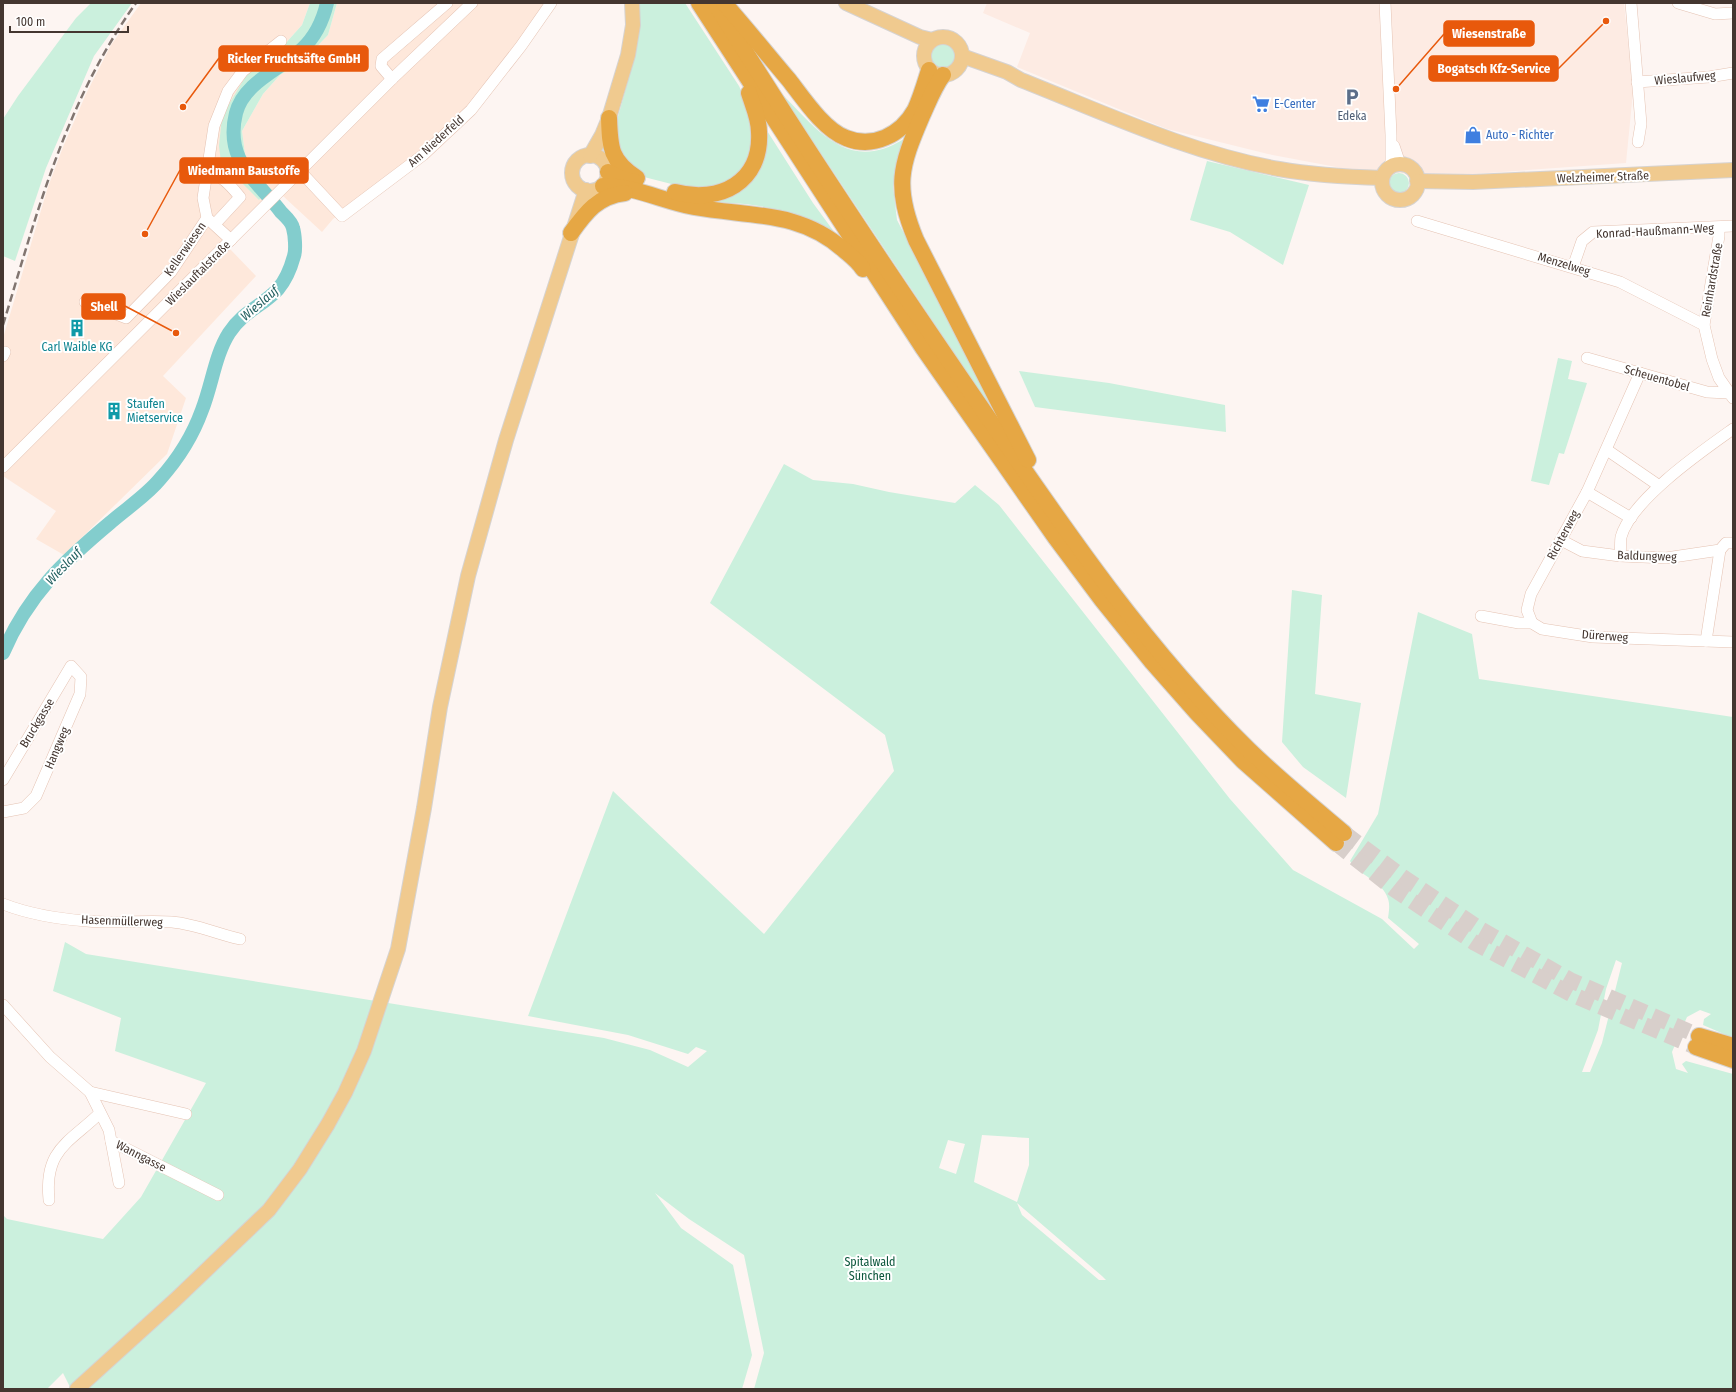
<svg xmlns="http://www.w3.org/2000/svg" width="1736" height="1392" font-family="'Fira Sans Condensed',sans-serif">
  <rect width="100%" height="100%" fill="#fdf5f2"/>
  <path fill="#fdebe3" d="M987 3H1624L1633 92 1626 163 1473 174 1368 173 1268 154 1167 129 1017 67 1030 33 983 13Z"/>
  <path fill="#fee8db" d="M141 3H310L302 25 284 45 219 146 268 189 246 162 242 131 263 94 280 75 303 61 328 35 337 3H547L495 78 427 148 333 219 322 232 283 196 230 249 256 276 163 376 186 398 167 454 64 555 36 539 56 511 3 476V338L48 187 63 147 86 94 111 45Z"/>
  <g fill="#cbf0dd" fill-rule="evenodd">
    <path d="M91 3H132L94 56 46 168 15 261 3 256V119L18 96 50 53 76 18Z"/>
    <path d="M310 3H337L328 35 303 61 280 75 263 94 242 131 246 162 268 189 259 200 221 162 219 146 222 116 247 74 284 45 302 25Z"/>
    <path d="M637 3H685L739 86 752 114 751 157 731 182 695 190 644 177 629 170 614 142V131L629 77 635 48Z"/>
    <circle cx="943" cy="55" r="15"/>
    <path d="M780 92C817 129 847 174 904 139L893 186 897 220 1008 434Z"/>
    <path d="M764 126 813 203 843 244C831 236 818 225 804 219 772 204 732 202 697 202L737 188Z"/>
    <path d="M1207 161 1309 185 1283 265 1230 232 1190 220Z"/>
    <circle cx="1399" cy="183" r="10"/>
    <path d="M1558 358 1572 361 1568 379 1587 383 1564 454 1559 453 1549 485 1531 481Z"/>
    <path d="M1019 371 1109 383 1225 405 1226 432 1035 407Z"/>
    <path d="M784 464 813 480 853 484 889 492 955 503 975 485 999 505 1230 799 1293 870 1382 919 1414 949 1419 944 1388 918C1389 912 1390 904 1388 899 1383 881 1359 876 1350 861L1378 814 1418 612 1472 634 1479 679 1733 717V1038L1703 1025 1704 1019 1711 1014 1700 1010 1687 1017 1679 1035 1672 1052 1676 1069 1688 1073 1682 1064 1686 1061 1733 1074V1389H754L764 1353 744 1255 689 1219 655 1193 681 1228 733 1265 752 1355 742 1389H71L63 1373 47 1389H3V1215L7 1219 103 1239 141 1197 206 1083 115 1051 121 1018 53 991 65 942 86 954 604 1038 650 1050 688 1067 707 1051 696 1047 688 1054 628 1035 528 1016 613 791 764 934 894 771 885 735 710 603ZM1616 960 1622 963 1602 1043 1590 1072H1582L1598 1030 1606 989ZM982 1135 1029 1138V1165L1017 1202 974 1182ZM948 1140 965 1144 956 1174 939 1168ZM1017 1203 1102 1276 1106 1280H1099L1022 1215Z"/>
    <path d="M1292 590 1322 595 1315 694 1361 703 1346 798 1303 767 1282 742Z"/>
  </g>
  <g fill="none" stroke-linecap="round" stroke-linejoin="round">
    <path stroke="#83cdcd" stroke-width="14" d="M3 653C28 595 63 562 111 522 127 508 147 495 160 479 178 459 193 435 202 410 212 385 215 355 229 333 243 311 263 306 278 289 285 281 291 267 294 256 296 250 295 235 293 228 292 222 285 216 281 212 257 180 224 161 236 113 244 82 281 69 302 49 315 37 323 20 327 3"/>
    <g stroke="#d8cfcb" stroke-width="16" stroke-dasharray="16 8" stroke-linecap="butt">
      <path d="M1344 833 1404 878 1480 929 1570 980 1699 1036"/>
      <path d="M1336 843 1394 889 1475 943 1571 994 1696 1047"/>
    </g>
    <g stroke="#e5c3b3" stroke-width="12">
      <g id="minor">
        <path d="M1385 3 1391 135V166"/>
        <path d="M1631 3 1641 124 1638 142"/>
        <path d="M1678 3 1715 14 1733 13"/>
        <path d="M392 79 381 66 382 59 447 3"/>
        <path d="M1637 82 1709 77 1733 73"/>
        <path d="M1394 146 1400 164"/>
        <path d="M300 171 342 216 423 155 471 110 521 46 551 3"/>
        <path d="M206 172C222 175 230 185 240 197L215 224"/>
        <path d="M1417 221 1620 282 1704 325"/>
        <path d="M1719 228V236L1704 325 1712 359 1719 378 1733 398"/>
        <path d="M231 240 207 218 203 198 214 126 228 91 243 71 281 41"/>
        <path d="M1573 267 1582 241 1593 232 1733 226"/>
        <path d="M85 302 126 318 171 272 207 218"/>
        <path d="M3 356 5 352"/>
        <path d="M1587 358 1707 392 1728 393"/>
        <path d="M1607 450 1658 485"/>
        <path d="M3 467 392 79 472 3"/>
        <path d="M1587 492 1631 518"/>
        <path d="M1561 540 1582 551 1620 556 1666 558 1720 550 1726 543H1733"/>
        <path d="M1620 556C1621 550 1620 543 1621 537 1631 500 1702 451 1733 429"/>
        <path d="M1481 616 1519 623H1532L1542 629 1593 637 1733 642"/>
        <path d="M1532 623 1527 610 1531 594 1587 492 1640 373"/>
        <path d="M1706 641 1720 550"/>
        <path d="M3 780 71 666 81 677 80 694 36 796 24 808 3 812"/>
        <path d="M3 904C29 914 58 919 87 921 115 924 144 920 172 922 196 924 217 934 240 939"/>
        <path d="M3 1005 50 1057 90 1092 109 1130 111 1141 218 1195"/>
        <path d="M90 1092 186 1114"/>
        <path d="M111 1141 119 1183"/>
        <path d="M49 1200C44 1149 69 1143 100 1113"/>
      </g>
    </g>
    <g stroke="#d6d3d1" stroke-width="16">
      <g id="major">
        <path d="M846 3 920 37 932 40"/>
        <circle cx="943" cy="56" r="19"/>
        <path d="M962 56 1007 72 1021 80C1105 113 1189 153 1279 169 1313 175 1348 177 1382 178"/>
        <circle cx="590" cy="173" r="18"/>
        <path d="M590 156 602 135 609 118 628 55 633 25 632 3"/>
        <circle cx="1400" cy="182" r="18"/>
        <path d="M1417 181 1473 182 1733 170"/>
        <path d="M77 1389 175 1300 269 1210 300 1169 328 1124 345 1093 364 1051 398 949 424 808 440 707 468 576 506 440 586 190"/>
      </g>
    </g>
    <g stroke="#d6d3d1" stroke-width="18">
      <g id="highway">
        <path d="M699 3 923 348 1055 537 1102 600 1152 662 1197 713 1243 761 1336 843"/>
        <path d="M715 3C794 131 878 257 963 381 1051 509 1138 641 1249 750 1279 779 1312 806 1344 833"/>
        <path d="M724 3C746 28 767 54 789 80 803 98 824 130 846 138 873 149 901 135 915 110 921 97 925 83 929 70"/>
        <path d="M943 75C934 87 928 103 922 116 900 167 894 187 916 240L1028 460"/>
        <path d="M609 118C610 147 610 161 637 178"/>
        <path d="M608 172 622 179 635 182"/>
        <path d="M603 186C634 186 663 201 694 207 749 217 799 210 844 250 851 256 858 261 863 269"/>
        <path d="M675 192C720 204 762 182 759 132 759 118 753 106 749 93"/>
        <path d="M571 233C586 212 598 196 625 193"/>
        <path d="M1699 1036 1733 1046"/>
        <path d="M1696 1047 1733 1060"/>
      </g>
    </g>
    <use href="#minor" stroke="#fff" stroke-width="11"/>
    <use href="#major" stroke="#f0ca8f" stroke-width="14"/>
    <use href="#highway" stroke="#e6a744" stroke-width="16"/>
    <path stroke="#817570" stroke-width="2.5" stroke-dasharray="8 4" stroke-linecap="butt" d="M3 325C38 210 65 103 136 3"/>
  </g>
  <defs>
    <g id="parking-bare" transform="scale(1.38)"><path d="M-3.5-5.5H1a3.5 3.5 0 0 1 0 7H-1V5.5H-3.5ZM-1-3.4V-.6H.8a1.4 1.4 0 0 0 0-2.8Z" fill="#5c6f8a" stroke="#fff" stroke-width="2.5" paint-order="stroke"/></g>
    <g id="supermarket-bare" transform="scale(1.38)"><path d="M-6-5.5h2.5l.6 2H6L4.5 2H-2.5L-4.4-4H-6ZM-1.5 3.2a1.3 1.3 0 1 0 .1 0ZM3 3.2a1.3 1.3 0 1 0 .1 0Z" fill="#3f7fe0" stroke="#fff" stroke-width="2.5" paint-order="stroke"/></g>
    <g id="shop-bare" transform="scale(1.38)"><path d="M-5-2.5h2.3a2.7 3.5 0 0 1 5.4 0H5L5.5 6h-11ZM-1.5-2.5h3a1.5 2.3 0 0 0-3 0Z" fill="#3f7fe0" stroke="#fff" stroke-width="2.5" paint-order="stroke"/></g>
    <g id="building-bare" transform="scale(1.38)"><path d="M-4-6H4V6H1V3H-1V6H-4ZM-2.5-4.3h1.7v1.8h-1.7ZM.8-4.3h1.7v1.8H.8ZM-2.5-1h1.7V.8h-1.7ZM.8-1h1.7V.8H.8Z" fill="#0f9aa8" stroke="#fff" stroke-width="2.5" paint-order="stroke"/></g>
  </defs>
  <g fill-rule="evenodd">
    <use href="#parking-bare" x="1352" y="97"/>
    <use href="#supermarket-bare" x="1261" y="104"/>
    <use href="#shop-bare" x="1473" y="135"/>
    <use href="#building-bare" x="77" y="328"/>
    <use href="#building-bare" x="114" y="411"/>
  </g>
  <g text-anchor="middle" stroke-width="4" stroke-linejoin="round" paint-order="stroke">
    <g font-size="12" fill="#443630" stroke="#fff">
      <text transform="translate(1685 78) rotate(-5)" y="4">Wieslaufweg</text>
      <text transform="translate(436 141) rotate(-42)" y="4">Am Niederfeld</text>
      <text transform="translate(1603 177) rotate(-2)" y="4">Welzheimer Straße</text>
      <text transform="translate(1655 231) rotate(-3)" y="4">Konrad-Haußmann-Weg</text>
      <text transform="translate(185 249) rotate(-55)" y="4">Kellerwiesen</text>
      <text transform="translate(1564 264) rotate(17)" y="4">Menzelweg</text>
      <text transform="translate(198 273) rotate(-45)" y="4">Wieslauftalstraße</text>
      <text transform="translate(1712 280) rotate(-80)" y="4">Reinhardstraße</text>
      <text transform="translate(1657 378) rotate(16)" y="4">Scheuentobel</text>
      <text transform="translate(1563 535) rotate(-62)" y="4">Richterweg</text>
      <text transform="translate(1647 556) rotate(2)" y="4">Baldungweg</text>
      <text transform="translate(1605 636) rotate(4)" y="4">Dürerweg</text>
      <text transform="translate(37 723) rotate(-59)" y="4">Bruckgasse</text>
      <text transform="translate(57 748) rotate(-67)" y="4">Hangweg</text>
      <text transform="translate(122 921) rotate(2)" y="4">Hasenmüllerweg</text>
      <text transform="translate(141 1156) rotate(27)" y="4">Wanngasse</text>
    </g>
    <g font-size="12" fill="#366cbe" stroke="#fff" text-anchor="start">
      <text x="1274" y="108">E-Center</text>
      <text x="1486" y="139">Auto - Richter</text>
    </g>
    <g font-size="12" fill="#4e5e75" stroke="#fff">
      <text x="1352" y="120">Edeka</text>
    </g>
    <g font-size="12" fill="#0d838f" stroke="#fff">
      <text x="77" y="351">Carl Waible KG</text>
      <text x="127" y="408" text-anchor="start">Staufen<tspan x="127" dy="14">Mietservice</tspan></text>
    </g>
    <g font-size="12" fill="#0b563b" stroke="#fff">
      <text x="870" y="1266">Spitalwald<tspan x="870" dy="14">Sünchen</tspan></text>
    </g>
    <g font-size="13" font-style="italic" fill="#236061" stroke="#fff">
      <text transform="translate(259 303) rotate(-41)" y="5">Wieslauf</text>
      <text transform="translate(63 566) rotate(-46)" y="5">Wieslauf</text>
    </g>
  </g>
  <path fill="none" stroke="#e8590c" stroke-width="1.5" d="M1396 89L1444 34M183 107L219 58M1606 21L1558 69M145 234L180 170M176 333L125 306"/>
  <g fill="#e8590c" stroke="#fff" stroke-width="1.5">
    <circle cx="1396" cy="89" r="4"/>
    <circle cx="183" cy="107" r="4"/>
    <circle cx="1606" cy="21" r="4"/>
    <circle cx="145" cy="234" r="4"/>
    <circle cx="176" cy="333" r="4"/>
  </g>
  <g fill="#e8590c" stroke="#e8590c" stroke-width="1.5">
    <rect x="1444" y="21" width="90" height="25" rx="4"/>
    <rect x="219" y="46" width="149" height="25" rx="4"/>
    <rect x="1429" y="56" width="129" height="25" rx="4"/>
    <rect x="180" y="158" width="128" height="25" rx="4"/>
    <rect x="82" y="294" width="43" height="25" rx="4"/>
  </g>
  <g font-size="13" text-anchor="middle" font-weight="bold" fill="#fff">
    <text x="1489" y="38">Wiesenstraße</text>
    <text x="294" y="63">Ricker Fruchtsäfte GmbH</text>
    <text x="1494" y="73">Bogatsch Kfz-Service</text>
    <text x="244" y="175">Wiedmann Baustoffe</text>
    <text x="104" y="311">Shell</text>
  </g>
  <rect width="1736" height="1392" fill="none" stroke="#443630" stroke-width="8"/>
  <path d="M10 26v6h118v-6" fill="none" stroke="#443630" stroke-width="2"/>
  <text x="16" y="26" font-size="12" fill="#443630" stroke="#ffffff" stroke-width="3" paint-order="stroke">100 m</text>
</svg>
